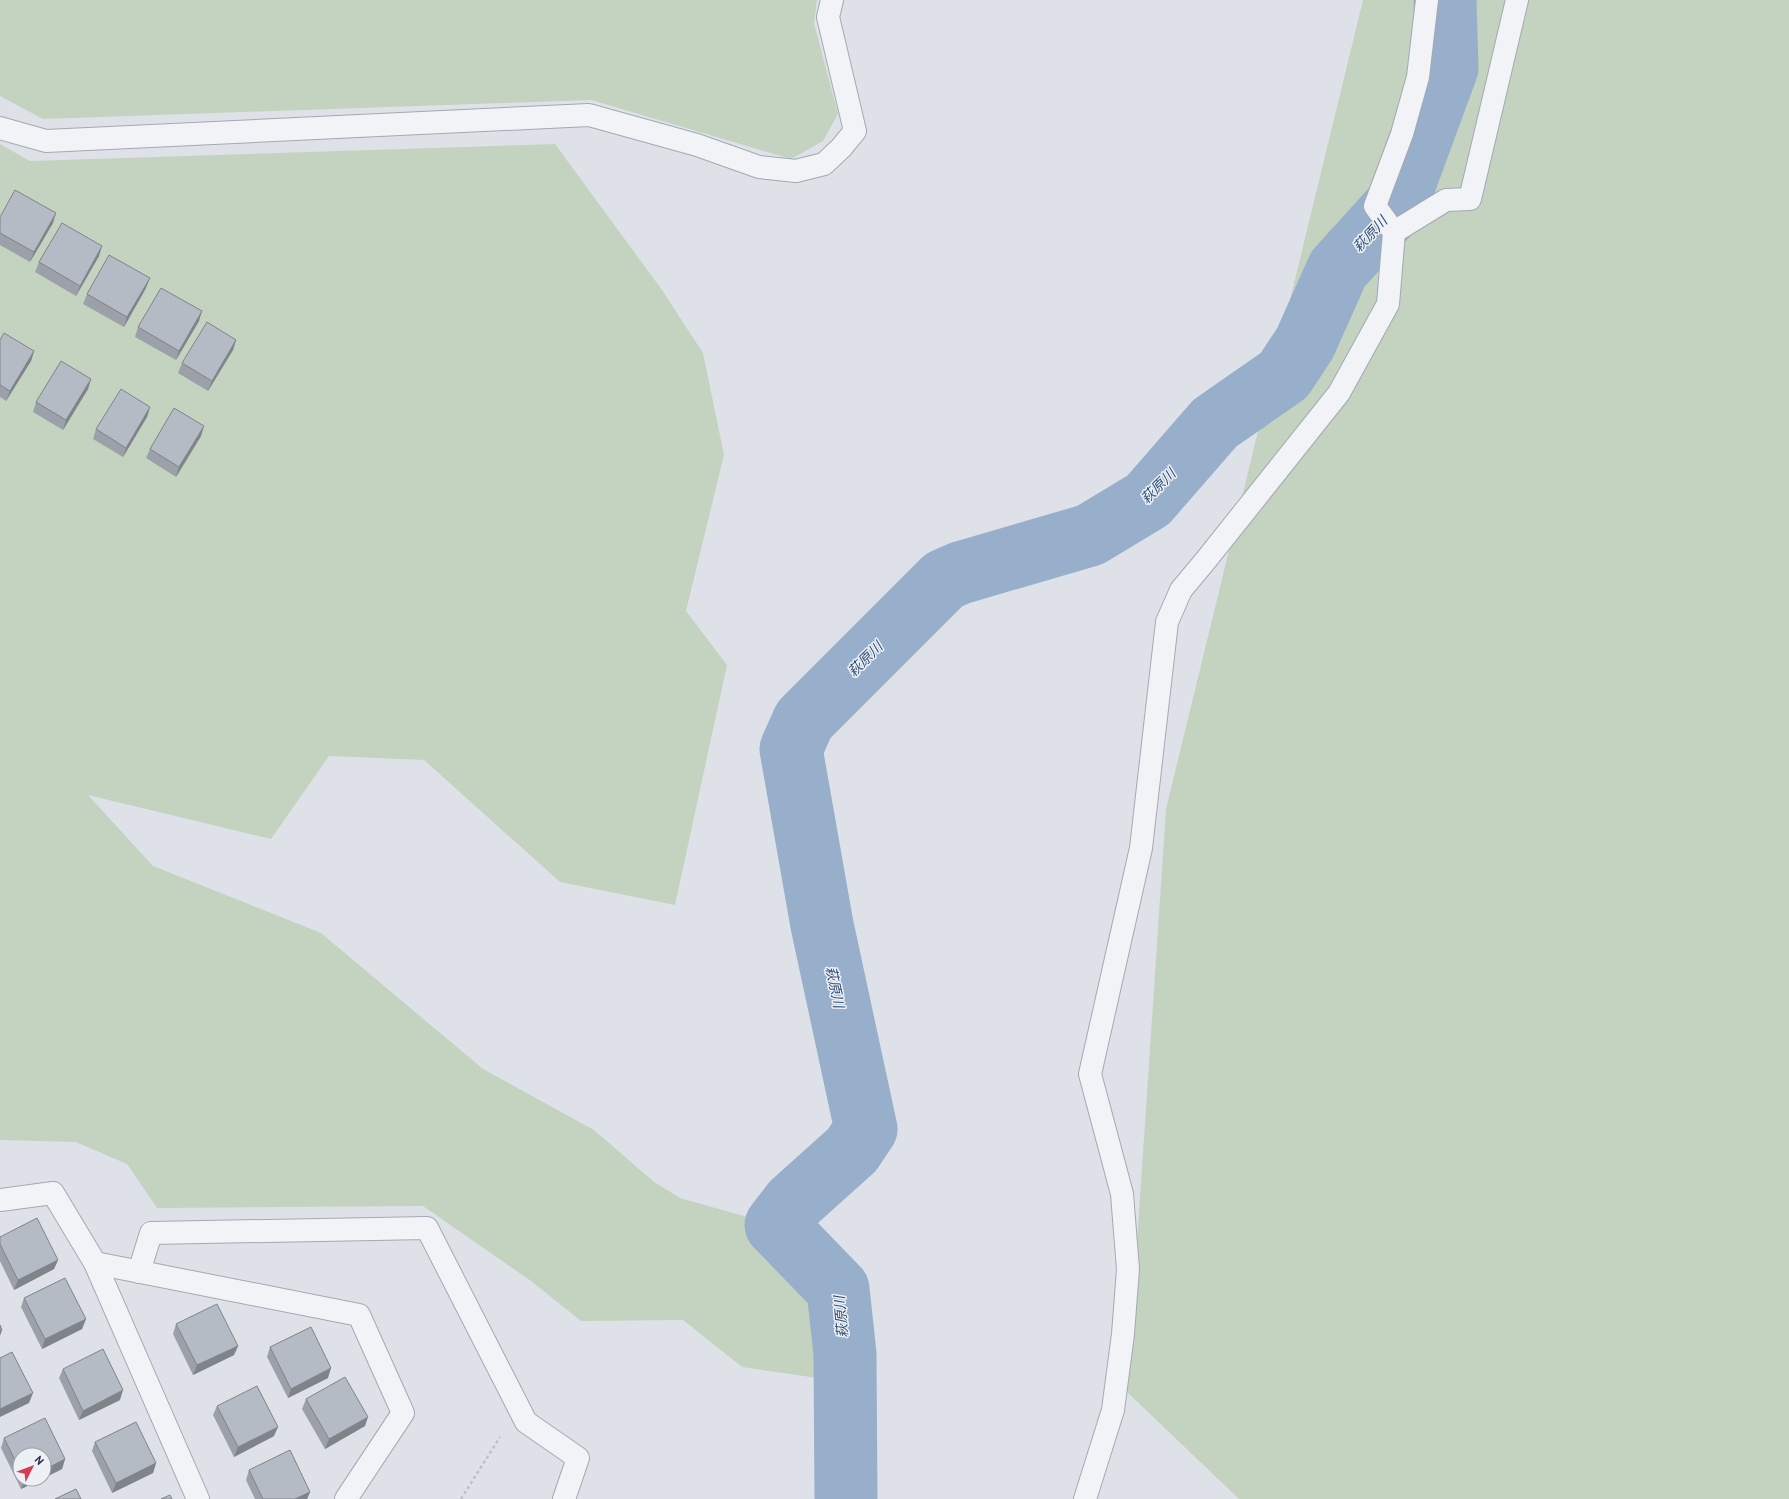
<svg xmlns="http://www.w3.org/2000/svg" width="1789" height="1499" font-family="'PT Sans','Noto Sans JP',sans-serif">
  <rect width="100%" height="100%" fill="#dee2e8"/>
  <g fill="#c3d3bf">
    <path d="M0 0H817L814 23 838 114 823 141 791 159 591 100 43 119 0 96Z"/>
    <path d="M1363 0H1789V1499H1239L1127 1392 1166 809Z"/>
    <path d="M0 144 30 161 555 144 662 290 703 353 724 455 686 611 727 665 675 905 560 882 424 760 329 756 271 839 88 795 153 866 321 933 483 1069 594 1130 654 1182 680 1198 776 1225 833 1295 831 1380 742 1367 683 1320 581 1321 531 1281 423 1206 157 1208 127 1164 76 1142 0 1140Z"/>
  </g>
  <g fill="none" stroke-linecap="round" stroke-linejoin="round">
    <path stroke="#97afca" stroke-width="63" d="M846 1499 845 1354 838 1289 776 1225 793 1203 852 1150 866 1129 822 925 791 749 804 720 944 580 960 573 1090 535 1148 500 1215 423 1284 375 1305 343 1338 269 1397 204 1447 68 1445 0"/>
    <g stroke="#a3a9b2" stroke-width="24">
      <g id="minor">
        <path d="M0 128 46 141 589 115 697 145 759 167 796 171 824 164 841 148 855 131 828 17 832 0"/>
        <path d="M1394 232 1446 200 1470 199 1517 0"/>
        <path d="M0 1200 53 1193 95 1263 198 1499"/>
        <path d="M95 1263 359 1315 403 1413 346 1499"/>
        <path d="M139 1272 151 1233 427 1228 526 1422 578 1458 564 1499"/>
        <path d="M1085 1499 1113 1410 1123 1334 1128 1269 1122 1194 1090 1074 1141 848 1167 622 1181 590 1206 560 1339 393 1388 304 1394 232 1375 206 1402 134 1418 77 1427 0"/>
      </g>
    </g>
    <path stroke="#bcc0c7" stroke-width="2.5" stroke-dasharray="3 3" stroke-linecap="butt" d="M461 1499 500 1437"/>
    <use href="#minor" stroke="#f1f3f6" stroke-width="22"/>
  </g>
  <g fill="#9ca1a9">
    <path d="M0 217 53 223 30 262 0 245Z"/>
    <path d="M99 256 76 296 35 272 39 262Z"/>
    <path d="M146 288 124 327 83 304 87 294Z"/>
    <path d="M199 321 176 360 135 337 138 327Z"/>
    <path d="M0 340 34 351 31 361 6 401 0 397Z"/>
    <path d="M236 340 233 350 208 391 178 373 182 363Z"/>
    <path d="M91 379 88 389 63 430 33 412 36 402Z"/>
    <path d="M150 407 147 417 123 457 93 439 96 429Z"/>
    <path d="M201 436 176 477 146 458 150 449Z"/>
    <path d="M0 1237 58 1260 54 1269 14 1290 0 1261Z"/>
    <path d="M24 1298 86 1319 82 1329 42 1349 21 1307Z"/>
    <path d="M176 1324 238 1346 234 1355 193 1375 173 1334Z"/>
    <path d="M270 1347 328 1378 288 1398 267 1357Z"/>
    <path d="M63 1369 120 1400 79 1420 59 1378Z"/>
    <path d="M306 1399 365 1426 325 1449 302 1409Z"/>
    <path d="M217 1406 274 1436 234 1457 213 1415Z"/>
    <path d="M4 1438 65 1459 62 1469 44 1478V1455H20V1479H42L21 1489 1 1448Z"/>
    <path d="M95 1442 156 1463 153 1473 112 1493 92 1451Z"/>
    <path d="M249 1470 310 1492 307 1499H255L246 1480Z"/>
  </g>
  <g fill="#7f838a">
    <path d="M56 213 53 223 30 262 34 252Z"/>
    <path d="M102 246 99 256 76 296 80 286Z"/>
    <path d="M150 278 146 288 124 327 127 317Z"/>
    <path d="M202 311 199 321 176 360 179 351Z"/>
    <path d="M236 340 233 350 208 391 212 381Z"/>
    <path d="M34 351 31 361 6 401 10 391Z"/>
    <path d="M91 379 88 389 63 430 66 420Z"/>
    <path d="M150 407 147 417 123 457 126 448Z"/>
    <path d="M204 426 201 436 176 477 179 467Z"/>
    <path d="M58 1260 54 1269 14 1290 18 1280Z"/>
    <path d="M86 1319 82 1329 42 1349 45 1339Z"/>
    <path d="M2 1330 0 1336V1331Z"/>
    <path d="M238 1346 234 1355 193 1375 197 1365Z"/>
    <path d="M331 1368 328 1378 288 1398 291 1389Z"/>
    <path d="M123 1390 120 1400 79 1420 83 1411Z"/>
    <path d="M33 1393 29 1403 0 1417V1409Z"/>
    <path d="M368 1417 365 1426 325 1449 329 1439Z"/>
    <path d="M278 1427 274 1436 234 1457 238 1447Z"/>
    <path d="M65 1459 62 1469 44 1478V1470Z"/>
    <path d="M156 1463 153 1473 112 1493 116 1483Z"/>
    <path d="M26 1479H42L21 1489 25 1480Z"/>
    <path d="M310 1492 307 1499H295Z"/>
  </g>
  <g fill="#b5bbc5" stroke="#7f838a">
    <path d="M15 190 56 213 34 252 0 233V217Z"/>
    <path d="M62 223 102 246 80 286 39 262Z"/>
    <path d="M109 255 150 278 127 317 87 294Z"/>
    <path d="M161 288 202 311 179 351 138 327Z"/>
    <path d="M207 322 236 340 212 381 182 363Z"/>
    <path d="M4 333 34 351 10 391 0 385V340Z"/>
    <path d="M61 361 91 379 66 420 36 402Z"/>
    <path d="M121 389 150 407 126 448 96 429Z"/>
    <path d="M174 408 204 426 179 467 150 449Z"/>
    <path d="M37 1218 58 1260 18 1280 0 1244V1237Z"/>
    <path d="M65 1278 86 1319 45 1339 24 1298Z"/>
    <path d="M217 1304 238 1346 197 1365 176 1324Z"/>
    <path d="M0 1325 2 1330 0 1331Z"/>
    <path d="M311 1327 331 1368 291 1389 270 1347Z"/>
    <path d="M103 1349 123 1390 83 1411 63 1369Z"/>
    <path d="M12 1352 33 1393 0 1409V1358Z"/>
    <path d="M345 1377 368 1417 329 1439 306 1399Z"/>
    <path d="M257 1386 278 1427 238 1447 217 1406Z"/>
    <path d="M45 1418 65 1459 44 1470V1455H20V1470L4 1438Z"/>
    <path d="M136 1422 156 1463 116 1483 95 1442Z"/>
    <path d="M290 1450 310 1492 295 1499H263L249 1470Z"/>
    <path d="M76 1489 81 1499H55Z"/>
    <path d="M170 1495 172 1499H161Z"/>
  </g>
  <g text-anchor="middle" stroke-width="3" stroke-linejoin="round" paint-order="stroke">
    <g font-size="14" font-style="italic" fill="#2f4d75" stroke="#edf1f6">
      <text transform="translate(1370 234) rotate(-47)" y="5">萩原川</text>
      <text transform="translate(1158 486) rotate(-45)" y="5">萩原川</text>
      <text transform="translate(865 659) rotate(-45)" y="5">萩原川</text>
      <text transform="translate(835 987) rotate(78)" y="5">萩原川</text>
      <text transform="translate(841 1317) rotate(-95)" y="5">萩原川</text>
    </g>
  </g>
  <g transform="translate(32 1467) rotate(48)"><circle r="19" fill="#edf1f6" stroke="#9da3ad"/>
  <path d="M0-3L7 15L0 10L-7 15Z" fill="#d43c50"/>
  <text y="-6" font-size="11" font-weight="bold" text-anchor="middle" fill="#262f40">N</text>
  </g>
</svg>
